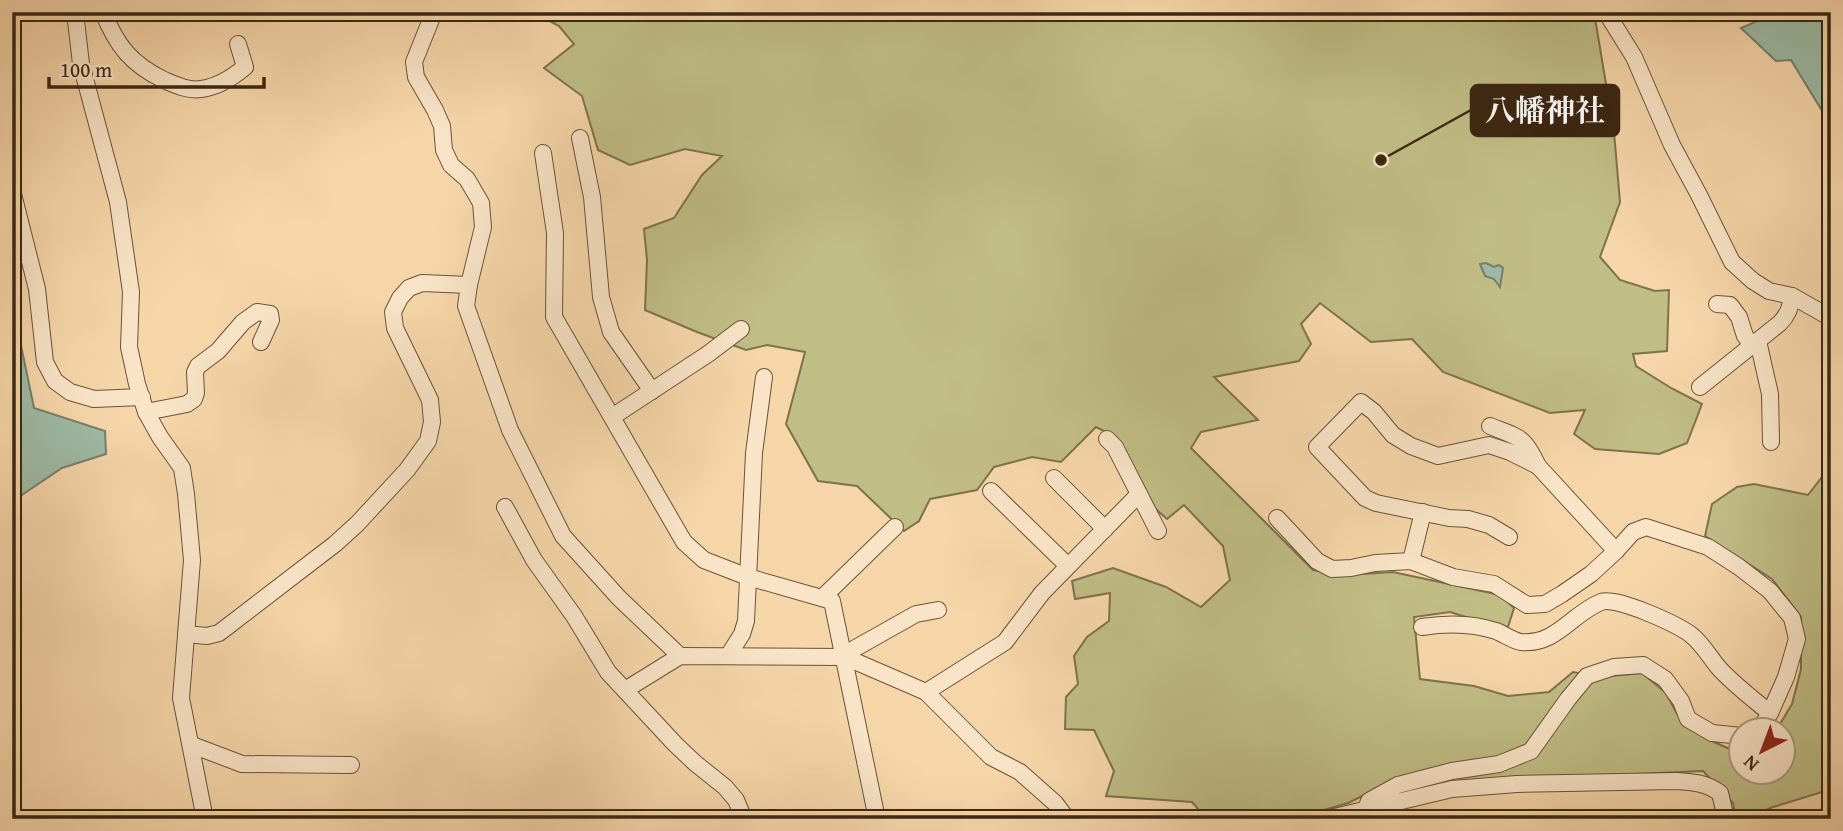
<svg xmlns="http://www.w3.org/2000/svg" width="1843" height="831" font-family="'Gentium Book Plus','Noto Serif JP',serif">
  <rect width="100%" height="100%" fill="#f6d6a9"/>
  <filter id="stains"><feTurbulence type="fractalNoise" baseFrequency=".00286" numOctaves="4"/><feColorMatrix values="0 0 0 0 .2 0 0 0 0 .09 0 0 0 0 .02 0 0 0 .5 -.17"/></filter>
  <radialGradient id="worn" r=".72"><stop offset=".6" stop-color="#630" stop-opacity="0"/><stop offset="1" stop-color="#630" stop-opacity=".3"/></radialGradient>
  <path fill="#c0bd85" stroke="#7e724c" stroke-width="2" d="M533 12H1594L1614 132 1620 202 1600 257 1620 280 1655 291 1669 290 1667 351 1633 354 1636 366 1671 388 1702 404 1687 443 1659 454 1595 449 1574 434 1585 410 1550 413 1443 372 1412 339 1371 342 1320 303 1301 324 1311 344 1299 361 1214 377 1258 420 1201 432 1191 448 1313 570 1346 575 1393 572 1500 595 1514 608 1507 630 1450 612 1414 617 1420 679 1474 686 1508 696 1549 692 1573 672 1601 677 1642 673 1666 693 1683 725 1712 741 1741 754 1742 772H1784V730L1777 729 1792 704 1801 669V617L1772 579 1705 536 1712 504 1737 487 1754 484 1808 495 1822 477 1831 481V796L1822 792 1770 808 1751 819H1736L1733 803 1703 771 1636 774 1411 791 1403 776 1348 803 1293 819H1207L1192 802 1106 796 1114 771 1094 730 1065 729 1066 697 1078 684 1074 656 1087 637 1109 621 1110 593 1075 599 1072 581 1113 568 1166 587 1201 607 1230 580 1223 546 1184 505 1167 519 1144 499 1116 437 1096 427 1061 462 1032 457 994 467 977 490 930 499 919 521 904 531 857 486 818 481 786 424 805 352 767 345 746 350 697 332 645 310 647 260 644 229 674 218 702 175 722 156 685 149 630 165 598 150 582 96 544 68 574 44 559 26Z"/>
  <g fill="#9dbaa4" stroke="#767f6a" stroke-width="2">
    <path d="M1778 12H1831V139L1824 114 1791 60 1776 61 1741 28Z"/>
    <path d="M1486 263 1494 267 1499 265 1503 268 1500 287 1494 279 1485 276 1480 264Z"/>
    <path d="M12 302 34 408 105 431 106 454 62 468 16 499 12 525Z"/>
    <path d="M12 659 16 676V704L12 756Z"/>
  </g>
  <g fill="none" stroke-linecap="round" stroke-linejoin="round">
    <g stroke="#6a5338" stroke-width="18">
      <g id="street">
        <path d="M75 12 81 64 118 202 131 292 129 347 137 384 146 412 160 437 182 468 186 494 192 560 181 698 205 819"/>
        <path d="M103 12C117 46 131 64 164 80 176 85 188 91 201 89 217 87 233 77 245 67L238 44"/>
        <path d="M434 12 414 62 416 77 435 110 442 126 444 150 451 165 467 179 481 203 483 227 469 285 466 306 510 430 563 536 619 598 680 656"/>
        <path d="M1606 12 1634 57 1672 145 1699 195 1732 262 1753 281 1769 291 1792 296 1831 318"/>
        <path d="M580 138 592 197 601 297 611 332 652 391"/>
        <path d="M543 153 555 233 554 317 684 542 704 560 748 577 832 601 877 819"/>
        <path d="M12 190 37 289 45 362 55 381 70 392 94 399 142 397"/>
        <path d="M1717 304 1730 305 1739 317 1745 336 1753 346"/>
        <path d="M1758 341 1770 394 1771 442"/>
        <path d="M1700 387 1780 323C1788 315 1791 307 1792 296"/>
        <path d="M146 412 187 404 194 399 196 393 195 372 198 366 218 351 243 322 257 312 270 314 271 320 261 342"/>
        <path d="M612 417 708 354 741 329"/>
        <path d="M1490 426C1520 438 1524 436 1538 466"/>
        <path d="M1107 439 1115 447 1158 531"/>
        <path d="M1054 478 1105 529"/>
        <path d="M991 491 1068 566"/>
        <path d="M505 507 534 560 574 616 608 672 675 744 695 763 725 787 736 800 744 819"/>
        <path d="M1277 518 1317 561 1332 569 1351 568 1375 563 1411 561 1453 577 1494 584 1527 605 1545 604 1562 594 1591 574 1616 551 1633 532 1646 527 1708 547 1739 567 1770 591 1792 618 1797 639 1786 677 1770 713 1759 730"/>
        <path d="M1509 537 1489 525 1468 519 1449 518 1376 503 1365 498 1317 447 1361 402 1374 412 1393 435 1411 446 1438 456 1489 445 1510 452 1538 466 1616 551"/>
        <path d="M1411 561 1423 512"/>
        <path d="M822 598 895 527"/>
        <path d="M1422 627C1447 623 1472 623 1496 631 1504 634 1513 641 1521 642 1557 645 1571 614 1601 602 1616 596 1676 624 1690 634 1702 643 1709 656 1718 667 1733 684 1753 699 1770 713"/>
        <path d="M186 634 207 636 219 633 335 544 357 524 407 470 428 441 432 422 430 400 395 328 393 312 400 298 409 288 422 283 469 285"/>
        <path d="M728 656 742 634 746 621 754 453 764 377"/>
        <path d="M845 657 852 650 916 614 938 610"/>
        <path d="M625 690 680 656 845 657 926 692 991 757 1020 772 1055 803 1067 819"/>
        <path d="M926 692 1005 642 1042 593 1139 494"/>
        <path d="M192 745 242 764 351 765"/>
        <path d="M1366 809 1369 801 1398 785 1452 771 1499 764 1531 751 1568 699 1587 676 1614 667 1643 665 1665 679 1681 701 1688 719 1712 733 1742 736"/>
        <path d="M1326 819 1452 789 1517 784 1676 781C1694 782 1706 783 1720 793L1726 819"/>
      </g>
    </g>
    <g stroke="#3b2712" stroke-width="25">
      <path id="secondary" d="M1828 819 1831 817"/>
    </g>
    <use href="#street" stroke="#f9e4c7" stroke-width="16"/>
    <use href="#secondary" stroke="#f9e4c7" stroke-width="23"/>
  </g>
  <path fill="none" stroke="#3b2712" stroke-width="2.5" d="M1381 160L1471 110"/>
  <circle fill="#3b2712" stroke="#f9e4c7" stroke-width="2.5" cx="1381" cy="160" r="7"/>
  <rect fill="#3b2712" stroke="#3b2712" stroke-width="2.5" x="1471" y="85" width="148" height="51" rx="7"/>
  <g font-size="30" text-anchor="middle" font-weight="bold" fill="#fff">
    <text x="1545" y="121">八幡神社</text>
  </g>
  <rect width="1843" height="831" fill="none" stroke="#f6d6a9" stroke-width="42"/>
  <rect x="14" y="14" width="1815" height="803" fill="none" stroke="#3b2712" stroke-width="3.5"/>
  <rect x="21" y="21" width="1801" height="789" fill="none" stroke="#3b2712" stroke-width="2"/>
  <g transform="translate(1762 751) rotate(222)"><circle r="33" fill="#f9e4c7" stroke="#ad987f" stroke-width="2"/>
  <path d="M0-5L12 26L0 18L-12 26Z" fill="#8f2418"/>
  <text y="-10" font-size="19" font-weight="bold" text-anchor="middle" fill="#3b2712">N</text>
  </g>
  <path d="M49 77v10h215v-10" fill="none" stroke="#3b2712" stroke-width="3.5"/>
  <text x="60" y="77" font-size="21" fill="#3b2712" stroke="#f9e4c7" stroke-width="5" paint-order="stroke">100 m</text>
  <rect width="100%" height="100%" filter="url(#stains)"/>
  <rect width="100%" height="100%" fill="url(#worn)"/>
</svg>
